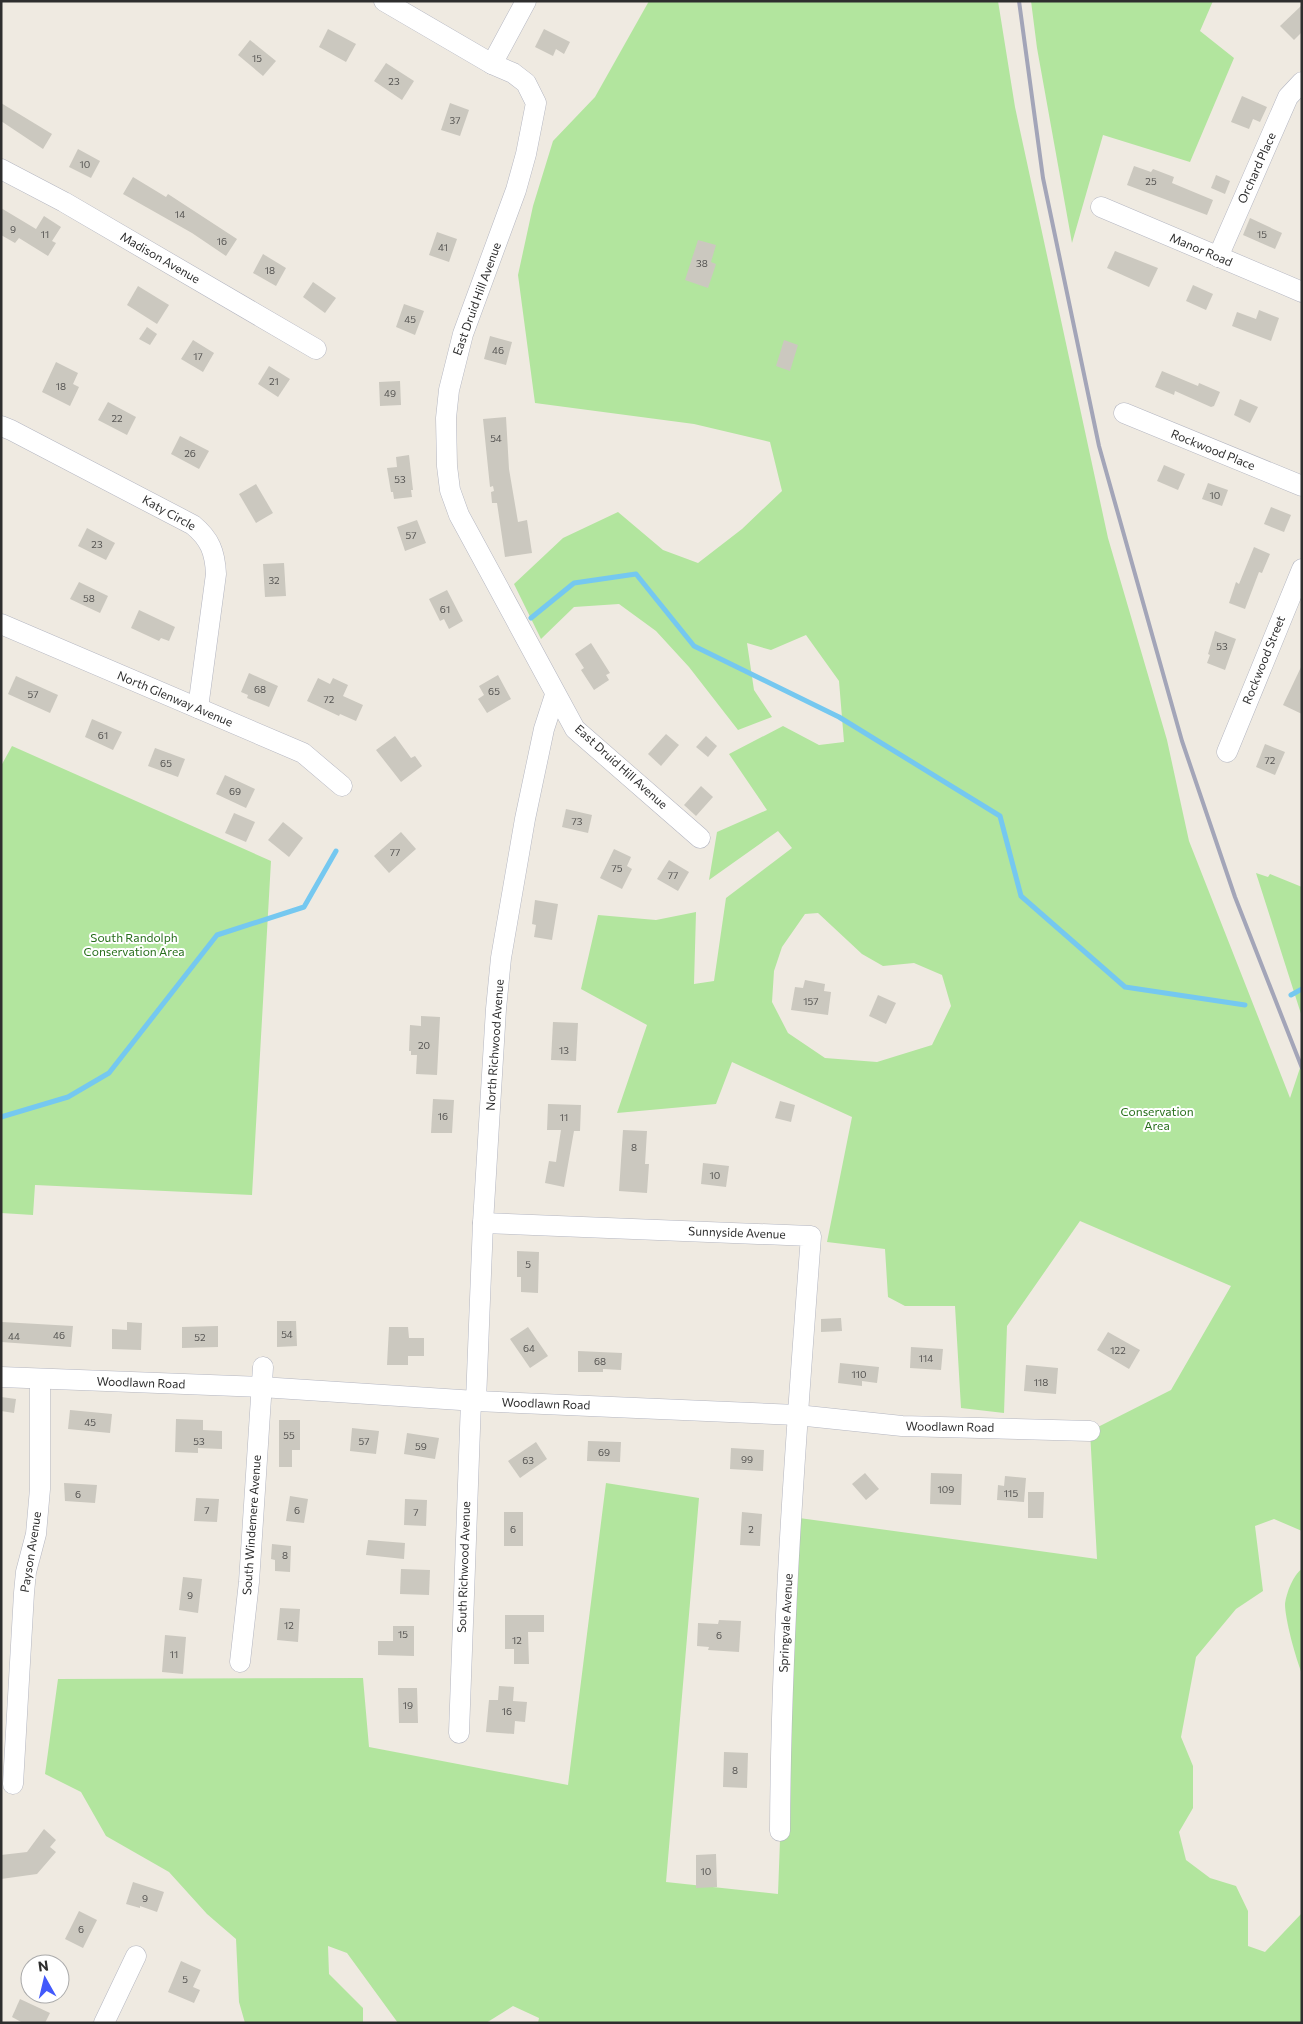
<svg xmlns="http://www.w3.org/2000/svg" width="1303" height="2024" font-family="Commissioner,sans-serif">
  <rect width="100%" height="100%" fill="#efeae1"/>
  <g fill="#b2e59e" fill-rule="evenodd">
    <path d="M649 1H998L1015 107 1108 538 1167 740 1189 841 1290 1098 1302 1062V1531L1274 1519 1255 1526 1263 1591 1236 1609 1196 1657 1181 1737 1193 1766V1808L1179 1832 1186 1860 1210 1878 1236 1886 1248 1911V1946L1265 1952 1302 1913V2023H538L539 2018 513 2006 486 2023H398L347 1953 328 1946 329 1974 363 2008V2023H245L239 2002 236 1939 207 1914 169 1872 106 1836 81 1792 45 1774 58 1679 363 1678 369 1747 568 1785 606 1483 699 1498 666 1882 778 1894 792 1517 1097 1559 1090 1431 1171 1390 1231 1286 1080 1221 1007 1326 1004 1413 961 1408 955 1306H905L888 1297 885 1249 827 1242 852 1117 732 1062 716 1104 617 1113 647 1025 581 989 598 915 656 920 696 912 694 984 714 981 726 898 792 848 778 831 709 880 717 832 767 810 729 754 783 726 819 745 844 742 839 681 806 635 771 650 747 643 754 690 772 717 738 730 689 667 656 631 619 604 574 607 541 639 514 584 563 538 618 512 663 550 698 563 742 529 782 491 770 442 694 424 535 403 518 275 533 206 553 141 595 97ZM818 913 862 954 883 966 914 963 942 975 951 1006 932 1045 877 1062 825 1058 788 1033 772 1002 774 971 782 947 805 914Z"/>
    <path d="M1031 1H1213L1200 31 1234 58 1190 162 1103 135 1072 243 1037 48Z"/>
    <path d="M12 746 271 861 252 1195 35 1185 33 1215 1 1213V766Z"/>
    <path d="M1256 873 1268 877 1270 874 1302 887V1017Z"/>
    <path d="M1302 1569V1674C1296 1659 1285 1620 1285 1604 1286 1594 1293 1575 1302 1569Z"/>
  </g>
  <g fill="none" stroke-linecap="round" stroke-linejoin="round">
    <g stroke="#75c8f0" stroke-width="5">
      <path d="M531 618 574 583 636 574 694 646 839 717 1000 816 1021 896 1125 987 1245 1005"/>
      <path d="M1291 995 1302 989"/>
      <path d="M1 1117 68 1097 109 1073 217 935 304 907 336 851"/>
    </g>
  </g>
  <g fill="#cbc8bf">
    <path d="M1302 5V32L1294 40 1280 26Z"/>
    <path d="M328 29 356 44 346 62 319 47Z"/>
    <path d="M544 29 570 42 564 54 556 49 553 56 535 47Z"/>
    <path d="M250 40 276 61 263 76 238 55Z"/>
    <path d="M386 63 414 81 402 100 374 81Z"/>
    <path d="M1242 96 1267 107 1260 122 1253 119 1249 129 1231 122Z"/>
    <path d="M1 103 52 134 43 149 1 121Z"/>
    <path d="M450 103 469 110 460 136 441 130Z"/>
    <path d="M78 149 100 161 91 178 69 167Z"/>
    <path d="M1134 166 1151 172 1153 169 1174 177 1172 183 1213 200 1207 215 1127 185Z"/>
    <path d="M1216 175 1230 181 1225 194 1211 188Z"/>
    <path d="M133 177 166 197 168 194 237 239 226 256 192 233 123 194Z"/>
    <path d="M1 208 36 229 44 216 61 227 52 241 56 243 48 256 19 238 15 243 1 235Z"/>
    <path d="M1250 218 1282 233 1275 249 1243 235Z"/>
    <path d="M437 232 457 239 449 262 429 255Z"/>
    <path d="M698 240 716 245 711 262 716 264 708 288 685 280Z"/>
    <path d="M1115 251 1158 268 1149 287 1107 268Z"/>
    <path d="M263 254 286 268 276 286 253 273Z"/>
    <path d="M313 282 336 298 325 313 303 297Z"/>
    <path d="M1193 285 1213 294 1206 310 1186 301Z"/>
    <path d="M138 286 169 305 157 324 127 305Z"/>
    <path d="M404 304 424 311 415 335 396 327Z"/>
    <path d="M1259 310 1279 318 1271 341 1232 326 1237 312 1256 319Z"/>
    <path d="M147 327 157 334 150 345 139 339Z"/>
    <path d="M490 336 512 342 506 365 484 359Z"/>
    <path d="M193 340 214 353 203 372 181 359Z"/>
    <path d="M784 340 798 345 790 371 776 366Z"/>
    <path d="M56 362 78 373 73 384 79 387 70 406 42 392Z"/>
    <path d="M269 366 290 379 278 397 258 384Z"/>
    <path d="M1162 371 1198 386 1199 383 1220 392 1214 406 1211 407 1175 391 1174 395 1155 387Z"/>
    <path d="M400 381 401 405 380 406 379 382Z"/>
    <path d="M1240 399 1258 407 1250 423 1234 415Z"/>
    <path d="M108 402 136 417 127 435 98 420Z"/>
    <path d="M506 417 509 469 518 522 527 520 532 553 505 557 497 503H492L491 492 494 491 493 486 490 487 483 419Z"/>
    <path d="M180 436 209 451 199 469 171 454Z"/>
    <path d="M409 455 413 490H411L412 497 394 499 393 492H391L387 468 397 467 396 457Z"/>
    <path d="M1164 465 1185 474 1178 490 1157 481Z"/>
    <path d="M1208 483 1228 490 1222 506 1202 499Z"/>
    <path d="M256 484 273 513 256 523 239 494Z"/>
    <path d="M1271 507 1291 515 1284 532 1264 524Z"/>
    <path d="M417 520 426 543 405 551 397 527Z"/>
    <path d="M87 528 115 543 106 560 78 546Z"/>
    <path d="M1254 547 1270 554 1262 573 1259 572 1245 609 1229 603 1236 582 1239 584Z"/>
    <path d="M284 563 286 596 265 597 263 564Z"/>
    <path d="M79 582 108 596 100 613 70 599Z"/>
    <path d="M447 590 463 621 449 629 444 619 440 621 429 599Z"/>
    <path d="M139 610 175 627 169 641 161 638 159 641 131 628Z"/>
    <path d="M1215 631 1236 639 1225 670 1207 663 1210 655 1208 654Z"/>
    <path d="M591 643 610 673 606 675 609 680 594 690 581 670 584 668 575 654Z"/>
    <path d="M1302 665V714L1283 705Z"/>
    <path d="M249 673 278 686 269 707 247 698 248 695 241 692Z"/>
    <path d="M498 675 511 699 487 713 478 699 484 695 479 686Z"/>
    <path d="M16 676 58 695 50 713 8 694Z"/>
    <path d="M318 678 330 684 333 678 348 685 343 696 363 705 356 721 340 714 339 716 307 701Z"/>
    <path d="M92 719 122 732 113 750 85 737Z"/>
    <path d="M666 734 679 745 661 766 648 754Z"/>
    <path d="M395 736 411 758 415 756 422 766 401 782 376 750Z"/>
    <path d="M706 736 717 746 708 757 696 747Z"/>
    <path d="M1265 744 1285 752 1275 775 1256 767Z"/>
    <path d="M155 748 185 759 178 777 148 766Z"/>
    <path d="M225 775 255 789 246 808 216 794Z"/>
    <path d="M701 786 713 797 696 816 684 805Z"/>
    <path d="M566 809 592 815 588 833 562 827Z"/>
    <path d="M234 813 255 822 246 842 225 833Z"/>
    <path d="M283 822 303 838 289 857 268 840Z"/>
    <path d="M401 832 416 849 389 873 374 856Z"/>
    <path d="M614 849 631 857 627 866 632 869 622 889 600 878Z"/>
    <path d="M669 860 689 872 678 891 657 879Z"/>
    <path d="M535 900 558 904 552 940 534 937 536 925 532 924Z"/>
    <path d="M805 980 825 984 824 991 831 992 828 1015 791 1010 795 987 803 988Z"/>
    <path d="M878 995 896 1003 886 1024 869 1016Z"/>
    <path d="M421 1016 440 1017 437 1075 416 1074 417 1055H411V1051H409L410 1025 421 1026Z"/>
    <path d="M553 1022 578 1023 576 1061 551 1060Z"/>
    <path d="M433 1099 454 1100 452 1133H431Z"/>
    <path d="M780 1101 795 1105 791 1122 775 1118Z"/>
    <path d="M548 1104 581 1105 580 1131H574L564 1187 545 1183 549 1161 556 1162 561 1130H547Z"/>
    <path d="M623 1130 647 1131 645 1164H649L647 1193 619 1191Z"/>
    <path d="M703 1163 729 1166 726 1187 701 1184Z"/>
    <path d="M517 1251 539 1252 538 1293 521 1292V1277H517Z"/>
    <path d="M841 1318 842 1331 821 1332V1319Z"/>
    <path d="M277 1321H296L297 1346 277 1347Z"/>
    <path d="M2 1322 73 1326 71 1347 1 1342Z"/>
    <path d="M127 1322 142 1323 141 1350 112 1349V1329L127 1330Z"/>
    <path d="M218 1326V1347L182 1348V1327Z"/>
    <path d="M389 1327H408L409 1338H424V1356H408V1365H387Z"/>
    <path d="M528 1327 548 1356 530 1368 510 1339Z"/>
    <path d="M1108 1332 1140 1350 1129 1369 1097 1350Z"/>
    <path d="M911 1347 943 1349 941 1370 910 1368Z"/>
    <path d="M578 1351 622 1353 621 1370 603 1369V1372H578Z"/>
    <path d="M840 1363 879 1367 877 1383 862 1381V1386L838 1383Z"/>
    <path d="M1026 1365 1058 1368 1056 1394 1024 1391Z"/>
    <path d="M1 1397 16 1399 14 1413 1 1411Z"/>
    <path d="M70 1410 112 1414 110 1433 68 1429Z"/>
    <path d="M176 1419 203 1420V1430L222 1431V1449L198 1448V1453L175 1452Z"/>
    <path d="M279 1420H300V1450H292V1467H279Z"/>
    <path d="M352 1428 379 1431 376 1454 350 1451Z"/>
    <path d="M407 1433 439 1438 435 1459 404 1454Z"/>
    <path d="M588 1441 621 1442 620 1462 587 1461Z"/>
    <path d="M536 1442 547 1459 520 1478 508 1461Z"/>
    <path d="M731 1448 764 1450 763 1471 730 1469Z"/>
    <path d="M865 1473 879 1489 866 1500 852 1484Z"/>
    <path d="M931 1473 962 1474 961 1505 930 1504Z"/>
    <path d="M1005 1476 1026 1478 1024 1502 997 1500 998 1485 1004 1486Z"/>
    <path d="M64 1483 97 1485 95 1503 65 1501Z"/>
    <path d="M1028 1492H1044L1043 1518H1028Z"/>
    <path d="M290 1496 308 1499 304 1523 286 1521Z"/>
    <path d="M196 1498 219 1499 217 1522 194 1521Z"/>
    <path d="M405 1499 427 1500 426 1526 404 1525Z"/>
    <rect x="504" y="1512" width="19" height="34"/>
    <path d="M742 1512 762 1514 760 1546 740 1545Z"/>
    <path d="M368 1540 405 1543 404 1559 366 1555Z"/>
    <path d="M272 1544 291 1546 290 1572 275 1571V1560L271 1559Z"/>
    <path d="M401 1569 430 1570 429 1595 400 1594Z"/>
    <path d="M183 1577 202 1579 198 1613 179 1610Z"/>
    <path d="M280 1608 300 1609 298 1642 277 1640Z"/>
    <path d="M505 1615H544V1632H528L529 1664H514V1649H505Z"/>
    <path d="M719 1620 741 1621 739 1652 708 1650 709 1647 697 1646 698 1623 718 1624Z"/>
    <path d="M393 1626H414V1656L378 1655V1641H393Z"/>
    <path d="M165 1635 186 1637 183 1674 162 1672Z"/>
    <path d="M499 1686 514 1687 513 1701 527 1702 525 1722 515 1721 514 1734 486 1732 489 1700H498Z"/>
    <path d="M398 1688H417L418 1723H399Z"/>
    <path d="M724 1752 748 1753 747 1788 723 1787Z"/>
    <path d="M44 1829 56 1840 50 1847 56 1852 37 1874 1 1879V1855L27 1852Z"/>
    <path d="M716 1854 717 1887 696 1888V1855Z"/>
    <path d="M133 1882 164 1892 157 1912 140 1906V1908L126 1904Z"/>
    <path d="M79 1911 97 1920 83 1948 65 1939Z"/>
    <path d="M181 1961 201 1970 193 1987 200 1990 194 2003 168 1992Z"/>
    <path d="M20 1999 50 2013 45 2023H23L12 2017Z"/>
  </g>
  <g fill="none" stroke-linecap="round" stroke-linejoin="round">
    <g stroke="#b4b6c1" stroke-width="21">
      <g id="street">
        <path d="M384 1 492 64 513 73 526 83 536 103 526 154 516 190 463 334 449 390 446 418 447 466 450 490 459 515 575 729 700 838"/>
        <path d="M492 64 526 1"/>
        <path d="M1 169 64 202 316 349"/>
        <path d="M1101 207 1302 292"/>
        <path d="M1218 257 1288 97 1302 82"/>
        <path d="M1124 413 1302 486"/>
        <path d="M1 426 11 430 193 525C210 539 215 552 216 574L198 708"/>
        <path d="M1 624 303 753 342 786"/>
        <path d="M1227 752 1302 569"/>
        <path d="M483 1223 811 1236C796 1434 781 1633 780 1831"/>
        <path d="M1 1377 261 1387 476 1401 797 1415 902 1426 1090 1431"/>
        <path d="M476 1401 483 1223 496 1009 501 958 525 819 544 729 555 695"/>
        <path d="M240 1662 249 1582 263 1367"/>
        <path d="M459 1733 471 1401"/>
        <path d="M13 1784 24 1593 26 1572 36 1534 40 1489V1379"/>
        <path d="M104 2023 136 1956"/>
      </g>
    </g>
    <use href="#street" stroke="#fff" stroke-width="20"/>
    <path stroke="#a3a5b8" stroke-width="4" d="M1019 1 1043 178 1099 446 1182 741 1235 897 1302 1068"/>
  </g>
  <g text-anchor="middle" stroke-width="4" stroke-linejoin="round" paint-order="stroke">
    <g font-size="10" fill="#555452">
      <text x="257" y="62">15</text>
      <text x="394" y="85">23</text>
      <text x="455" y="124">37</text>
      <text x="85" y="168">10</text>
      <text x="1151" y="185">25</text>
      <text x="180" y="218">14</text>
      <text x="13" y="233">9</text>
      <text x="45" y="238">11</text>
      <text x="1262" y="238">15</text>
      <text x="222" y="245">16</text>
      <text x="443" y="251">41</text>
      <text x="702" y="267">38</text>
      <text x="270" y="274">18</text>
      <text x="410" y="323">45</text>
      <text x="498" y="354">46</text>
      <text x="198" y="360">17</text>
      <text x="274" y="385">21</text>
      <text x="61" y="390">18</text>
      <text x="390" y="397">49</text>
      <text x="117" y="422">22</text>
      <text x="496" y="442">54</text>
      <text x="190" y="457">26</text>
      <text x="400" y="483">53</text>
      <text x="1215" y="499">10</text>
      <text x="411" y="539">57</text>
      <text x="97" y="548">23</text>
      <text x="274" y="584">32</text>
      <text x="89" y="602">58</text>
      <text x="445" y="613">61</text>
      <text x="1222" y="650">53</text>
      <text x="260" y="693">68</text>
      <text x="494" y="695">65</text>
      <text x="33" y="698">57</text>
      <text x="329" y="703">72</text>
      <text x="103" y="739">61</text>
      <text x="1270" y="764">72</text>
      <text x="166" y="767">65</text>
      <text x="235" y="795">69</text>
      <text x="577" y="825">73</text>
      <text x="395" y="856">77</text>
      <text x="617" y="872">75</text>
      <text x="673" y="879">77</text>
      <text x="811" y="1005">157</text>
      <text x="424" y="1049">20</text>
      <text x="564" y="1054">13</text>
      <text x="443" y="1120">16</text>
      <text x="564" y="1121">11</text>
      <text x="634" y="1151">8</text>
      <text x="715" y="1179">10</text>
      <text x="528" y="1268">5</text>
      <text x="287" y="1338">54</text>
      <text x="59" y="1339">46</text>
      <text x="14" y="1340">44</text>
      <text x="200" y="1341">52</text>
      <text x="529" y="1352">64</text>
      <text x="1118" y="1354">122</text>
      <text x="926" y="1362">114</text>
      <text x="600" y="1365">68</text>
      <text x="859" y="1378">110</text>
      <text x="1041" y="1386">118</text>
      <text x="90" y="1426">45</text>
      <text x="289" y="1439">55</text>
      <text x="199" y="1445">53</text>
      <text x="364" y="1445">57</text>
      <text x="421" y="1450">59</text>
      <text x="604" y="1456">69</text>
      <text x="747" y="1463">99</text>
      <text x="528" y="1464">63</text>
      <text x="946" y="1493">109</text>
      <text x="1011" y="1497">115</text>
      <text x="78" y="1498">6</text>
      <text x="207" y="1514">7</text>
      <text x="297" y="1514">6</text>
      <text x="416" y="1516">7</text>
      <text x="513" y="1533">6</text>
      <text x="751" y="1533">2</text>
      <text x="285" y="1559">8</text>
      <text x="190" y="1599">9</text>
      <text x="289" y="1629">12</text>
      <text x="403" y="1638">15</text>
      <text x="719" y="1639">6</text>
      <text x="517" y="1644">12</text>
      <text x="174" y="1658">11</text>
      <text x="408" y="1709">19</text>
      <text x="507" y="1715">16</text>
      <text x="735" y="1774">8</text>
      <text x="706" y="1875">10</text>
      <text x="145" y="1902">9</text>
      <text x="81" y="1933">6</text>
      <text x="185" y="1983">5</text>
    </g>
    <g font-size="12" fill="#2e2e2e" stroke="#fff">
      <text transform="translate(1257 168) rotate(-66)" y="4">Orchard Place</text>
      <text transform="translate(1201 250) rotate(23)" y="4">Manor Road</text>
      <text transform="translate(160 258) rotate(30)" y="4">Madison Avenue</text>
      <text transform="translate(477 299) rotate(-70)" y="4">East Druid Hill Avenue</text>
      <text transform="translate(1213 450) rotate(22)" y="4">Rockwood Place</text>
      <text transform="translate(169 513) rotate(29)" y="4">Katy Circle</text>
      <text transform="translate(1264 660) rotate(-68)" y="4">Rockwood Street</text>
      <text transform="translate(175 699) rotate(23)" y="4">North Glenway Avenue</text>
      <text transform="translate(621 767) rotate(42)" y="4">East Druid Hill Avenue</text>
      <text transform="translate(495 1045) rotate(-86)" y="4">North Richwood Avenue</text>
      <text transform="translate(737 1233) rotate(2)" y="4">Sunnyside Avenue</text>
      <text transform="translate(141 1383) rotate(2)" y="4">Woodlawn Road</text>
      <text transform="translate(546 1404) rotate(2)" y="4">Woodlawn Road</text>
      <text transform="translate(950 1427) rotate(1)" y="4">Woodlawn Road</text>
      <text transform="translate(252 1525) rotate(-86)" y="4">South Windemere Avenue</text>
      <text transform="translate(31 1552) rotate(-81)" y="4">Payson Avenue</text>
      <text transform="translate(464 1567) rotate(-88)" y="4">South Richwood Avenue</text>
      <text transform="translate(786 1623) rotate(-87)" y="4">Springvale Avenue</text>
    </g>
    <g font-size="12" fill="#276e1b" stroke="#fff">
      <text x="134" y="942">South Randolph<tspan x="134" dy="14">Conservation Area</tspan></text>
      <text x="1157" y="1116">Conservation<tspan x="1157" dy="14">Area</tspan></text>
    </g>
  </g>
  <rect width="1303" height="2024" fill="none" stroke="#2e2e2e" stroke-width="5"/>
  <g transform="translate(45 1979) rotate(352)"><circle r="24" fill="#ffffff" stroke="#ababab"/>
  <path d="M0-4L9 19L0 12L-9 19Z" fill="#4259fb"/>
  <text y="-8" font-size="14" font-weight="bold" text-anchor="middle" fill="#2e2e2e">N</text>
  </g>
</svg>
